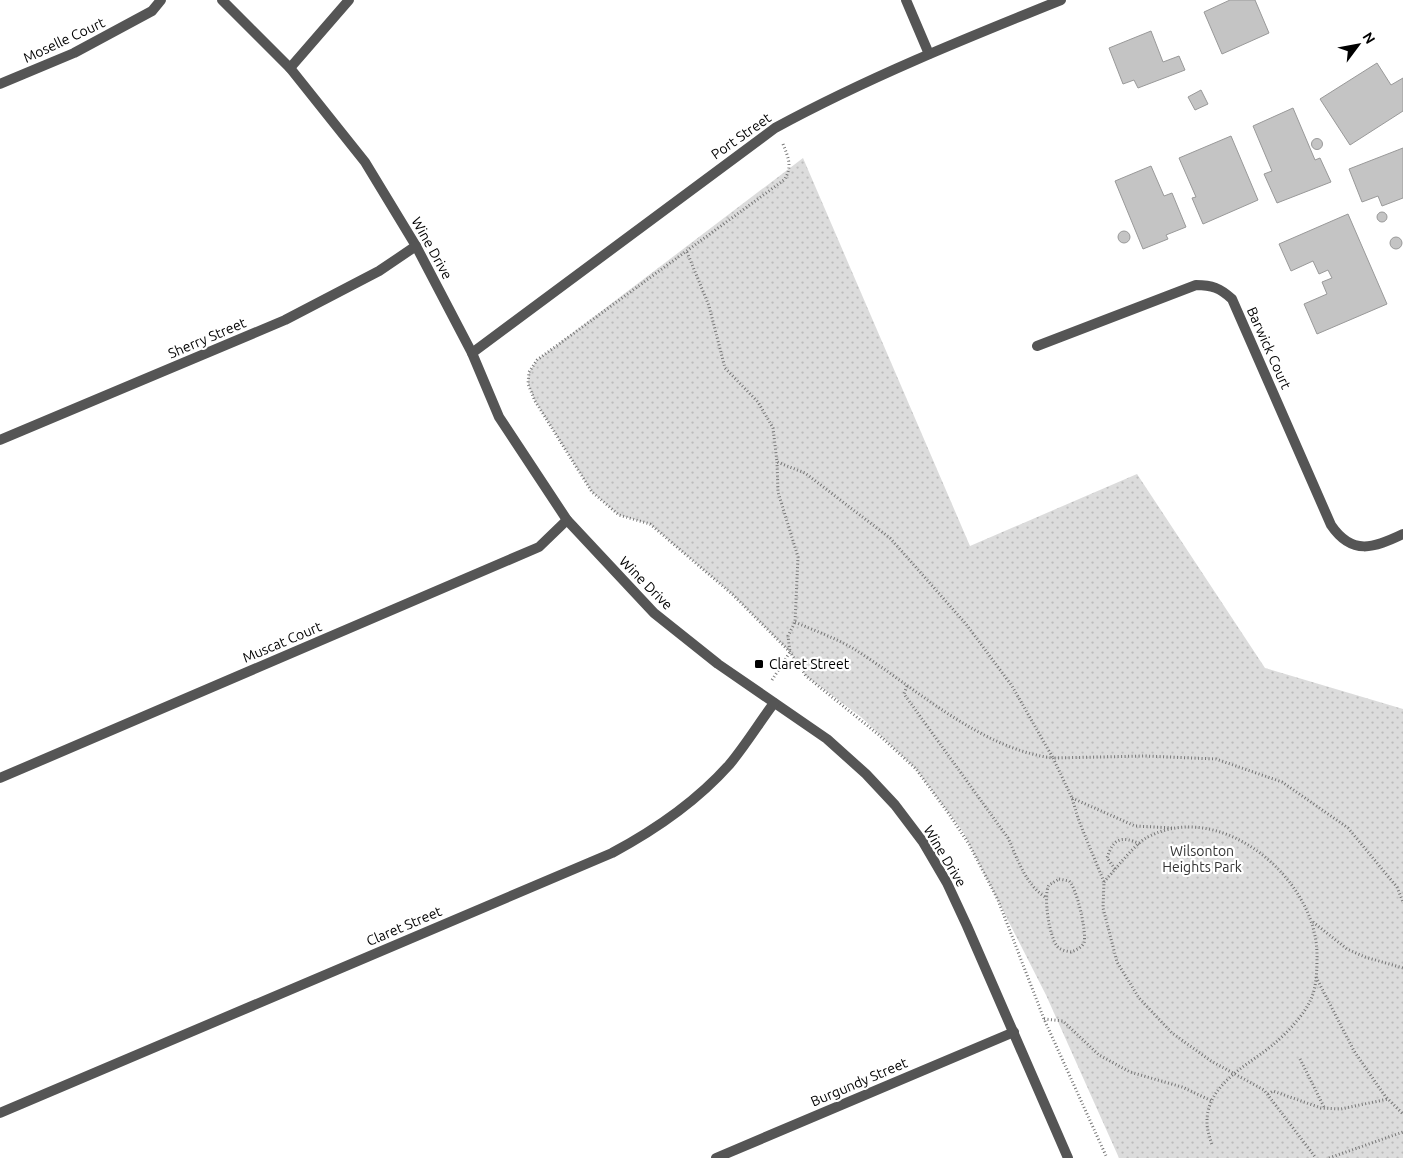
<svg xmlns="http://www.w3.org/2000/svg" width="1403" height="1158" font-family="Ubuntu,sans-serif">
  <defs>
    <pattern id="park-dots" width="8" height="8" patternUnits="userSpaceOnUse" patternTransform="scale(1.25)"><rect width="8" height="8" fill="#dcdcdc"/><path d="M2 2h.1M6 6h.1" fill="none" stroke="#bbb" stroke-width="1.8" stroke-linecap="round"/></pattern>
  </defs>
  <rect width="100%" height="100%" fill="#fff"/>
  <path fill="url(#park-dots)" d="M803 158 970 546 1137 474 1265 668 1403 709V1158H1119L1046 995 963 832 916 769 861 717 806 676 790 652 732 594 650 524 619 515 592 492 535 401 528 384 529 372 537 360Z"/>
  <g fill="#c4c4c4" stroke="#999">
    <path d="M1230 0H1255L1269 33 1222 54 1204 12Z"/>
    <path d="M1151 31 1163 62 1179 56 1185 70 1138 88 1134 80 1123 84 1109 48Z"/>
    <path d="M1377 63 1391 85 1403 78V111L1350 145 1320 99Z"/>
    <path d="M1201 90 1208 104 1195 110 1188 97Z"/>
    <path d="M1293 108 1315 160 1320 158 1331 182 1277 203 1264 174 1272 171 1253 126Z"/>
    <path d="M1231 136 1258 200 1203 224 1192 198 1196 197 1179 158Z"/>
    <circle cx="1317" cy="144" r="5.5"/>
    <path d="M1403 148V198L1382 206 1378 196 1362 202 1349 169Z"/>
    <path d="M1151 166 1164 196 1172 193 1186 227 1166 235 1168 239 1143 249 1115 181Z"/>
    <circle cx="1382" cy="217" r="5"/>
    <path d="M1348 214 1387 304 1317 334 1304 304 1327 294 1322 282 1332 278 1328 270 1319 274 1313 261 1291 271 1279 244Z"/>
    <circle cx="1124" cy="237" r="6"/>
    <circle cx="1396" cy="243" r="6"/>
  </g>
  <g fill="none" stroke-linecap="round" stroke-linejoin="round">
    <g stroke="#777" stroke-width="3" stroke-dasharray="1 2.5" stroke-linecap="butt">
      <path d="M783 144C788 157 793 167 784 180L537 360 529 372 528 384 535 401 592 492 619 515 650 524 732 594 790 652 806 676 879 735 916 769 949 814 969 844 998 900 1044 1019 1107 1158"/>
      <path d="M687 252 709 306 725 368 758 402 773 428 777 462 805 473 890 538 966 624 1012 686 1053 758 1145 756 1216 759 1282 782 1348 828 1397 887 1403 902"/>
      <path d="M795 622C815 631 836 638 854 649 915 687 980 749 1053 758L1072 798 1079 821 1104 882 1103 908 1117 962 1139 998 1172 1033 1211 1061 1264 1090 1316 1158"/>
      <path d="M772 680 790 652 788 636 795 622 798 557 778 492 777 462"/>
      <path d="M907 686 904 694 1008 838C1017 858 1026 885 1045 897"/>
      <path d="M1072 798 1135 826 1173 828"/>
      <path d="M1115 869 1107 858C1113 839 1121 835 1140 844"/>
      <path d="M1059 879 1069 881C1077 888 1087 933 1084 943 1081 948 1076 950 1071 952 1066 951 1060 950 1057 946 1049 936 1043 895 1049 885Z"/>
      <path d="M1104 882C1113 872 1135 844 1146 838 1220 797 1316 878 1317 954 1317 968 1317 986 1311 999 1304 1015 1288 1032 1275 1043 1251 1064 1206 1083 1207 1123 1207 1130 1210 1138 1212 1145"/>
      <path d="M1313 922 1347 949 1365 957 1403 968"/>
      <path d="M1316 977 1354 1051 1385 1096 1403 1114"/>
      <path d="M1044 1019 1063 1021 1099 1055 1130 1072 1182 1087 1212 1101"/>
      <path d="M1300 1059 1324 1107"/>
      <path d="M1268 1094 1273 1091 1321 1108 1341 1109 1388 1099"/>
      <path d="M1329 1158 1403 1132"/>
    </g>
    <g stroke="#555" stroke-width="10">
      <path d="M222 0 290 68 365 162 416 246 472 353 499 417 567 520 654 613 718 664 827 739 866 774 895 805 923 842 947 883 967 926 1068 1158"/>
      <path d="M906 0 929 54"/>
      <path d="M290 68 349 0"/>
      <path d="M0 84 74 53 152 11 161 0"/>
      <path d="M1037 346 1196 285C1212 285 1220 288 1232 299L1331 525C1352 556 1374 548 1403 534"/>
      <path d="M472 353 775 128C867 78 964 39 1061 0"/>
      <path d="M0 440 285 320 379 271 416 246"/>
      <path d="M0 778 539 547 567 520"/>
      <path d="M0 1113 612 853C655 830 696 802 729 765 745 746 759 723 774 703"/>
      <path d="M716 1158 1014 1032"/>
    </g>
  </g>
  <rect fill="#000" stroke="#fff" stroke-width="2" x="754" y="659" width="10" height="10" rx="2.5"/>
  <g text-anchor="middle" stroke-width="4.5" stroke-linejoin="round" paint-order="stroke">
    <g font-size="14" fill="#000" stroke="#fff">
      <text transform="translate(64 40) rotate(-25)" y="5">Moselle Court</text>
      <text transform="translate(741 136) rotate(-35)" y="5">Port Street</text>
      <text transform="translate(432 248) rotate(61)" y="5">Wine Drive</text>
      <text transform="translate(207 338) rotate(-23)" y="5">Sherry Street</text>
      <text transform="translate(1269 348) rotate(66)" y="5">Barwick Court</text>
      <text transform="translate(646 583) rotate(45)" y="5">Wine Drive</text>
      <text transform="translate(282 642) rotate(-23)" y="5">Muscat Court</text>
      <text transform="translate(945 856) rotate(59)" y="5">Wine Drive</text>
      <text transform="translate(404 926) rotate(-23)" y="5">Claret Street</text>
      <text transform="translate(859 1082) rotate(-23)" y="5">Burgundy Street</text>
    </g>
    <g font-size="14" fill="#000" stroke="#fff" text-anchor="start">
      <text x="769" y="669">Claret Street</text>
    </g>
    <g font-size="14" fill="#333" stroke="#fff">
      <text x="1202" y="856">Wilsonton<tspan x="1202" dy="16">Heights Park</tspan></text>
    </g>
  </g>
  <g transform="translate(1358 45) rotate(58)" stroke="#ffffff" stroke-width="4" paint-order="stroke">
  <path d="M0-4L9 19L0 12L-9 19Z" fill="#000000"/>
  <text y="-8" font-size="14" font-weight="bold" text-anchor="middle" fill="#000000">N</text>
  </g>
</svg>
